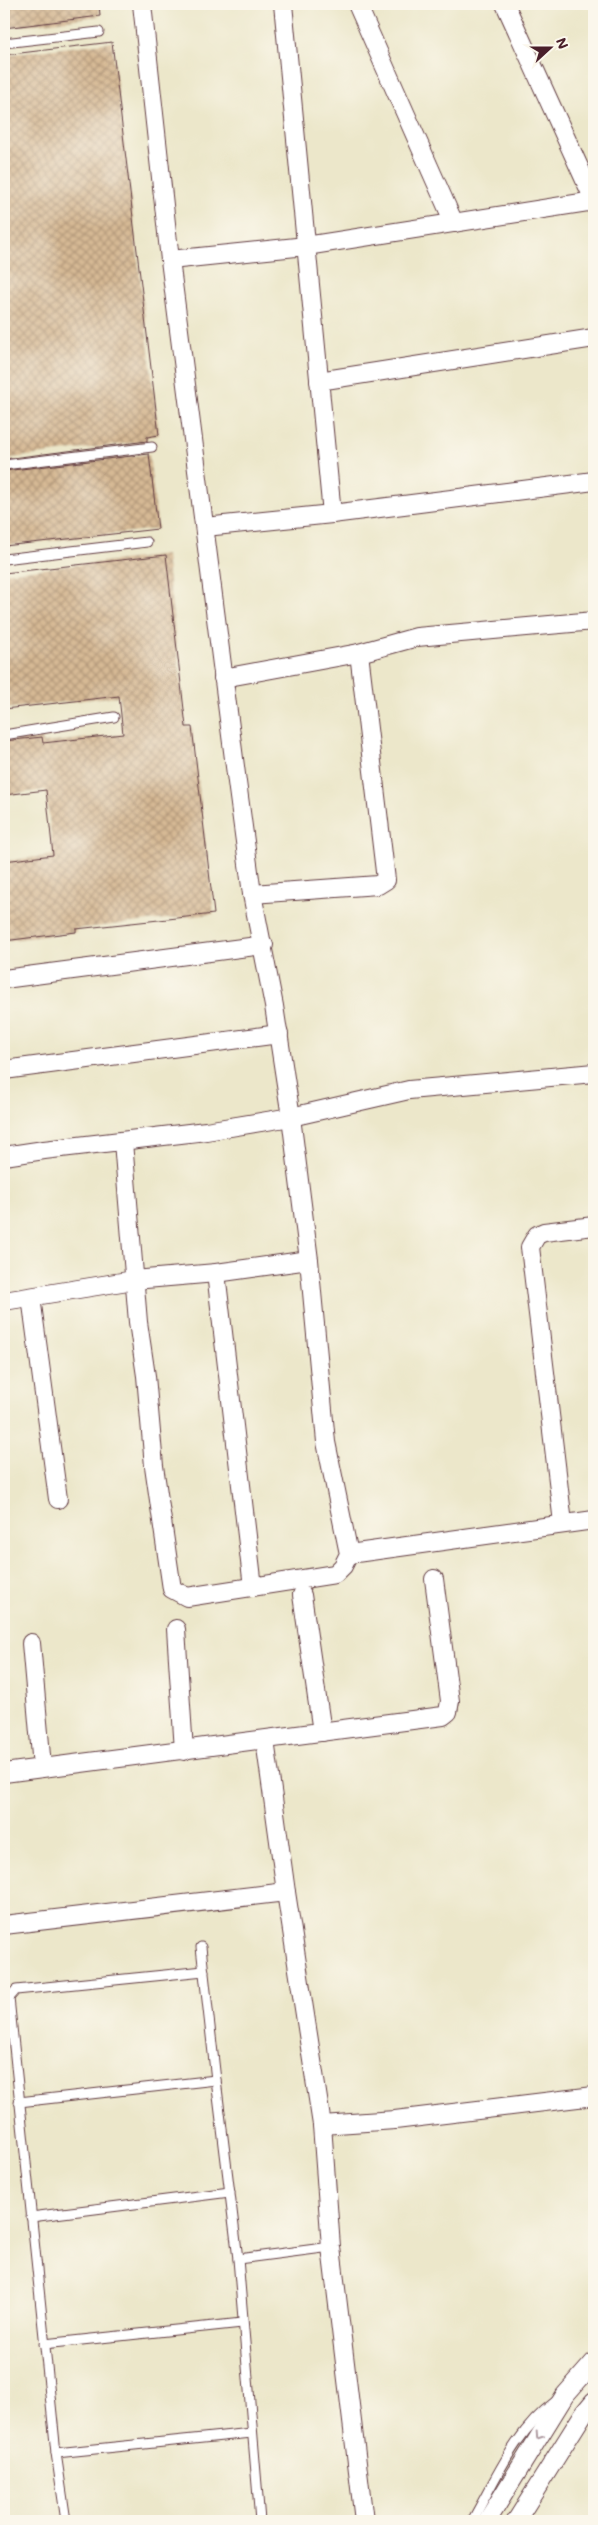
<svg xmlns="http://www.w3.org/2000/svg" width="598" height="2525" font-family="Mali,sans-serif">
  <defs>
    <pattern id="building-cross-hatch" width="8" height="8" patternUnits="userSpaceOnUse" patternTransform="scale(1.25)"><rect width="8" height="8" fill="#d6b994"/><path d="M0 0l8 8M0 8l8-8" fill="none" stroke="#b09679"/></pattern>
  </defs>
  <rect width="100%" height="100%" fill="#fbf7ec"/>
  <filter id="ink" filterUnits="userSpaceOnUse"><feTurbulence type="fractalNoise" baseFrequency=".02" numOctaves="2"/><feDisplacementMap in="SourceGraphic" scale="10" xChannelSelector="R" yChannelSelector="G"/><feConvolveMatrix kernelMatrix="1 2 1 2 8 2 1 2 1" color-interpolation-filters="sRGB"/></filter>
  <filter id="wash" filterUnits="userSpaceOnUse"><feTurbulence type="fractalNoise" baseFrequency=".0096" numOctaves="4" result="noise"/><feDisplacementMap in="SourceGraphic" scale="20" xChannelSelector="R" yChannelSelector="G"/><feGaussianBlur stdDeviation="1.12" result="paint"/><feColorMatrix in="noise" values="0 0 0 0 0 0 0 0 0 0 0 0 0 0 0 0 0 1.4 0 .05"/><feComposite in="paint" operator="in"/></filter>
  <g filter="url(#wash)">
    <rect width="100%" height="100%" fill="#ece7ca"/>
    <g id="blocks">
      <g fill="url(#building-cross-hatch)">
        <path d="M4 4H99L100 16 4 28Z"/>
        <path d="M112 42 159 435 147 437V441L4 459V55Z"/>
        <path d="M149 454 158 529 4 546V471Z"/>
        <path d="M166 555 186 727H192L214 914 76 929V932L4 941V861L53 855 46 790 4 795V741L42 737 43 743 123 734 119 696 4 709V573Z"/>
      </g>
    </g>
  </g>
  <g filter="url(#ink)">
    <use href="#blocks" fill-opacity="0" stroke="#623d43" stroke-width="1"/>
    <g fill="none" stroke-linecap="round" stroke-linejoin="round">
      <g stroke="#623d43" stroke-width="11">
        <g id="service">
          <path d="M4 43 99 32"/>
          <path d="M4 465 152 447"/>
          <path d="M4 559 147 542"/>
          <path d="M4 735 114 717"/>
          <path d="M201 1947 216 2080"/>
          <path d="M19 2102 216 2080 238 2259 260 2521"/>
          <path d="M31 2217 230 2192"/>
          <path d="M238 2259 331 2247"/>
          <path d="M44 2344 242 2323"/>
          <path d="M56 2453 252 2433"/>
          <path d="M66 2521 56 2453 9 1998 16 1990 204 1971"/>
          <path d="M472 2521C496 2479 515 2431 555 2402"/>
        </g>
      </g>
      <g stroke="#623d43" stroke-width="20">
        <g id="minor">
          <path d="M283 4 332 514"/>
          <path d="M357 4 454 223"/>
          <path d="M505 4 594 200"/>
          <path d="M170 260 306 246 594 201"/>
          <path d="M319 381 594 338"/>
          <path d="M205 527 332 514 594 481"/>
          <path d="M223 678 359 653 417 637 594 621"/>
          <path d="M252 894 378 885 386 880 359 653"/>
          <path d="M4 979 264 945"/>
          <path d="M4 1070 279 1034"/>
          <path d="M123 1142 138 1322 146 1376 154 1466 172 1589 187 1597 335 1574 343 1566 349 1554 326 1442 309 1260 291 1117 274 1006 252 894 237 782 170 260 142 4"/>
          <path d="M4 1156 44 1150 206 1131 291 1117 409 1090 594 1073"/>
          <path d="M216 1273 253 1587"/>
          <path d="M31 1297 58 1499"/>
          <path d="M4 1301 134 1280 216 1273 309 1260"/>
          <path d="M563 1523 530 1247 537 1235 544 1232 594 1226"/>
          <path d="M349 1554 594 1520"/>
          <path d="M302 1595 322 1732"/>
          <path d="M176 1629 184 1751"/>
          <path d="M31 1643 42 1767"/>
          <path d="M265 1740 286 1892"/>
          <path d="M4 1773 443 1716 448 1712 450 1701 434 1579"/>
          <path d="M4 1925 286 1892 322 2125 331 2247 364 2521"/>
          <path d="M322 2125 395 2120 594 2096"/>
          <path d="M487 2521 565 2395 594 2362"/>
          <path d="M516 2521 584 2413 594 2401"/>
        </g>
      </g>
      <use href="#service" stroke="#fff" stroke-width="9"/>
      <use href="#minor" stroke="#fff" stroke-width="18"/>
    </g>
    <defs><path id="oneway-chevron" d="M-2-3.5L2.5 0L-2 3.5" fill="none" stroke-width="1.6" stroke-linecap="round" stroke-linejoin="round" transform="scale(1.25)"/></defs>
    <use stroke="#ae9aa0" href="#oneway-chevron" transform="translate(539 2436) rotate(123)"/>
  </g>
  <rect width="598" height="2525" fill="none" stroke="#fbf7ec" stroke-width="20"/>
  <g transform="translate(550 48) rotate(69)" stroke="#fbf7ec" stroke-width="4" paint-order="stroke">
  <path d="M0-4L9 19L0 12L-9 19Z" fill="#4a1f2b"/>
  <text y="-8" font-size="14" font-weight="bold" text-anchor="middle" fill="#4a1f2b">N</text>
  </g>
</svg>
